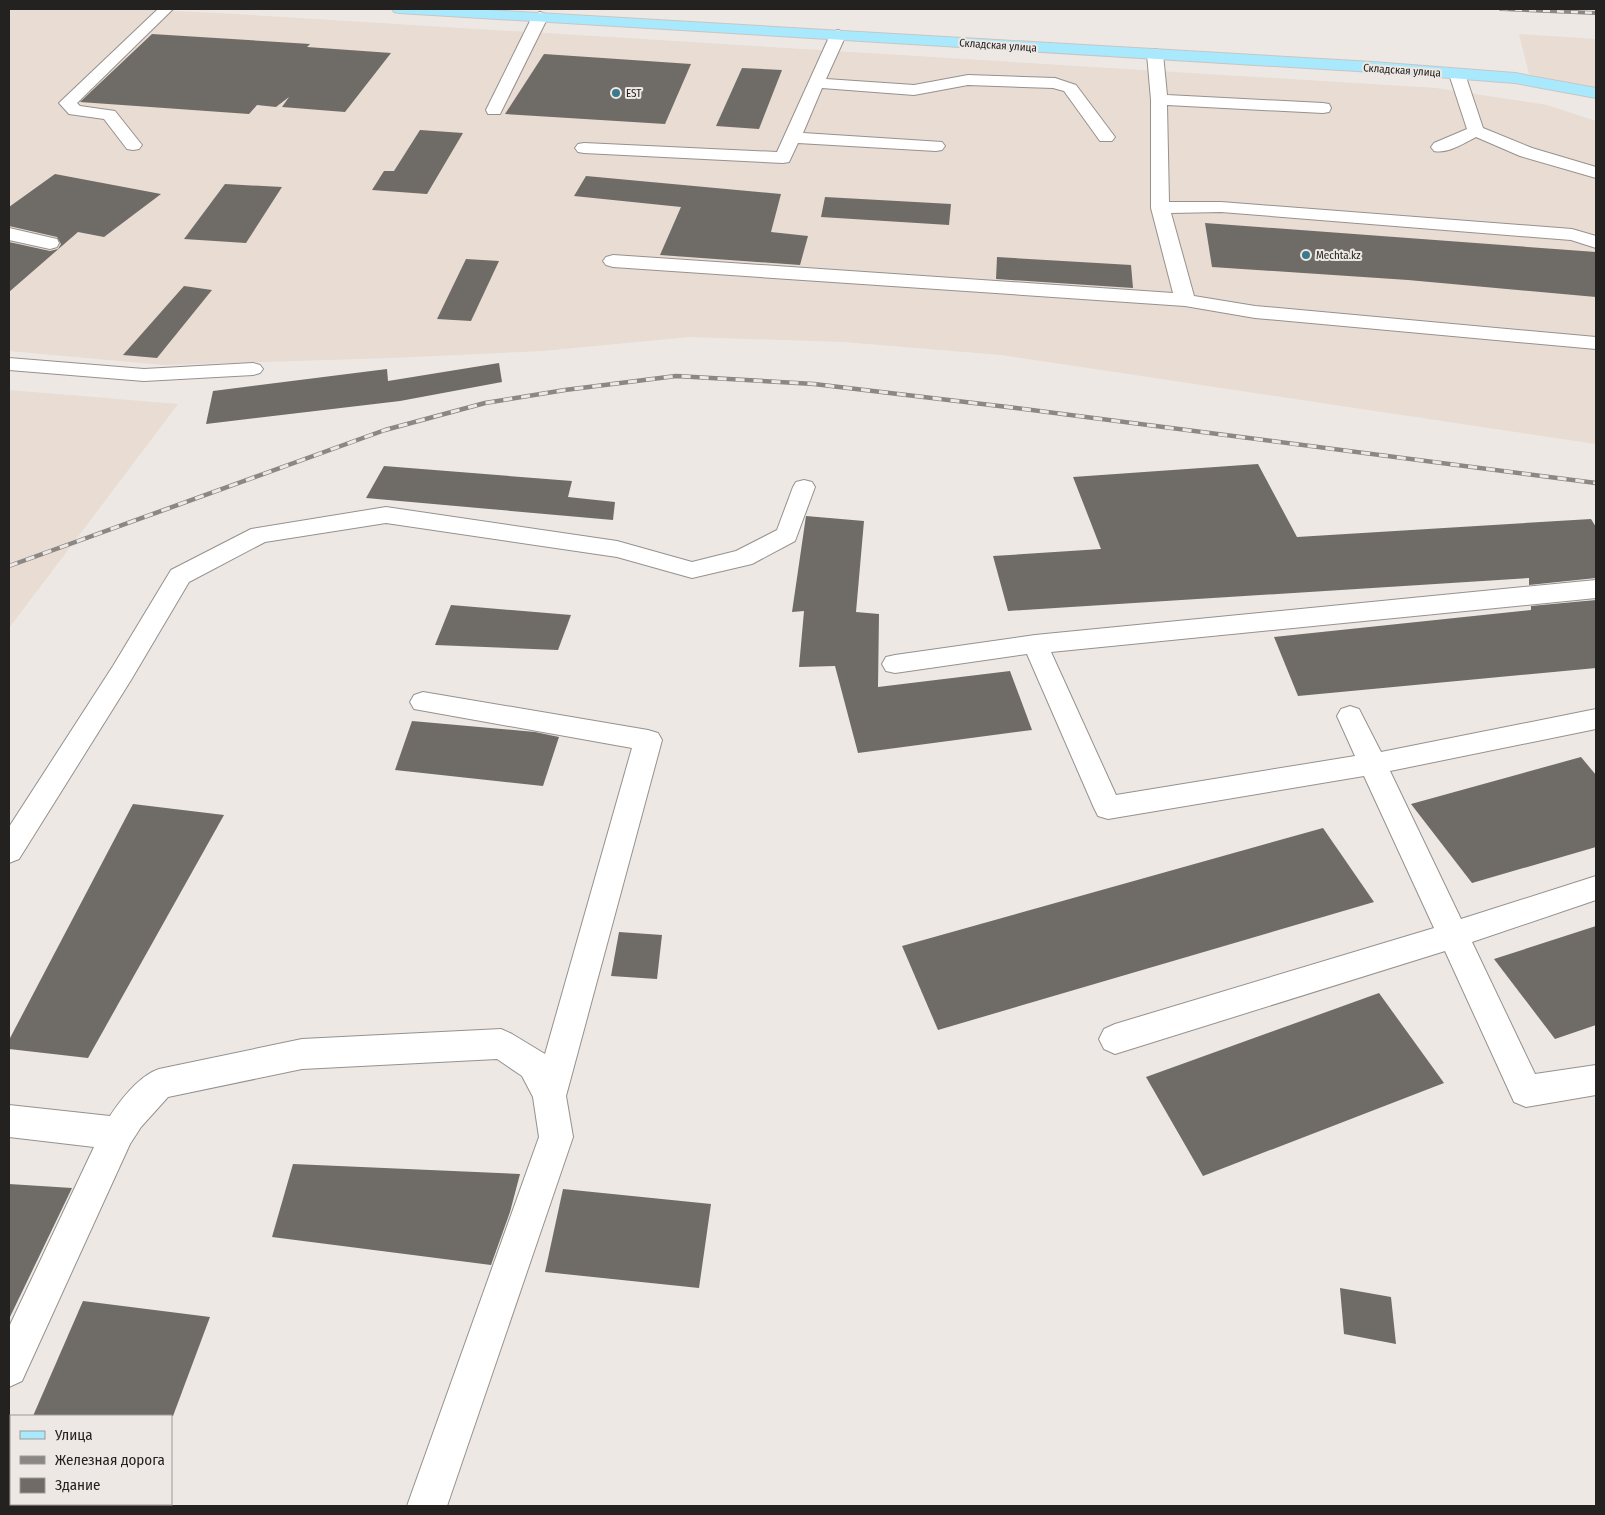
<svg xmlns="http://www.w3.org/2000/svg" width="1605" height="1515" font-family="'Fira Sans Condensed',sans-serif">
  <rect width="100%" height="100%" fill="#ede8e4"/>
  <g fill="#e8dcd3">
    <path d="M15 9H127L218 13 1436 88 1547 105 1596 121V444L1001 355 844 342 689 337 543 351 392 358 164 365 9 351V10Z"/>
    <path d="M1519 34 1596 39V88L1529 74Z"/>
    <path d="M9 390 178 404 9 628Z"/>
  </g>
  <g fill="#6f6b67">
    <path d="M152 34 310 44 307 47 391 53 345 112 282 107 289 97 276 107 257 105 249 114 80 102Z"/>
    <path d="M544 54 691 64 665 124 505 114Z"/>
    <path d="M742 68 782 70 759 129 716 126Z"/>
    <path d="M420 130 463 133 427 194 372 190 384 171H394Z"/>
    <path d="M55 174 161 194 104 237 78 232 9 292V242L50 251 58 249 61 244 57 237 9 226V207Z"/>
    <path d="M586 176 781 194 771 232 808 236 800 265 660 255 681 207 574 196Z"/>
    <path d="M225 184 282 187 246 243 184 239Z"/>
    <path d="M825 197 951 204 949 225 821 217Z"/>
    <path d="M1205 223 1596 252V297L1408 280 1212 267Z"/>
    <path d="M997 257 1131 265 1133 288 996 279Z"/>
    <path d="M466 259 499 261 471 321 437 319Z"/>
    <path d="M184 286 212 290 157 358 123 355Z"/>
    <path d="M499 363 502 382 400 401 206 424 213 391 387 369 388 381Z"/>
    <path d="M1258 464 1297 537 1591 519 1596 527V578L1529 585V578L1008 611 993 556 1101 549 1073 477Z"/>
    <path d="M384 466 572 481 568 497 615 502 613 520 366 498Z"/>
    <path d="M806 516 864 521 856 612 879 614 878 687 1010 671 1032 730 858 753 835 666 799 667 804 611 792 612Z"/>
    <path d="M1596 600V668L1298 696 1274 637 1531 610V606Z"/>
    <path d="M451 605 571 615 558 650 435 645Z"/>
    <path d="M412 721 535 732 559 737 543 786 395 770Z"/>
    <path d="M1581 757 1596 775V847L1472 883 1411 804Z"/>
    <path d="M133 804 224 815 88 1058 9 1049V1040Z"/>
    <path d="M1323 828 1374 902 938 1030 902 946Z"/>
    <path d="M1596 926V1025L1555 1039 1494 959Z"/>
    <path d="M619 932 662 935 657 979 611 976Z"/>
    <path d="M1379 993 1444 1083 1203 1176 1146 1077Z"/>
    <path d="M293 1164 520 1174 510 1212 491 1265 272 1237Z"/>
    <path d="M9 1184 72 1188 9 1319Z"/>
    <path d="M563 1189 711 1204 699 1288 545 1272Z"/>
    <path d="M1340 1288 1391 1297 1396 1344 1344 1334Z"/>
    <path d="M83 1301 210 1317 173 1416H33Z"/>
  </g>
  <g fill="none" stroke-linecap="round" stroke-linejoin="round">
    <g stroke="#96918e" stroke-width="2">
      <g id="minor">
        <path d="M158 9H173L77 103 80 106 115 111 142 145 139 149 133 150 127 149 104 119 69 114 59 103Z"/>
        <path d="M540 12 545 14 548 17 502 110 500 114H488L486 110 532 17 535 14Z"/>
        <path d="M838 30 843 32 846 35 826 79 914 85 968 75 1055 78 1076 85 1115 137 1112 141H1100L1064 91 1053 88 968 85 914 95 822 88 803 133 942 142 945 146 942 150 936 151 798 143 789 162 783 163 584 153 578 152 575 148 578 144 584 143 777 152 830 35 833 32Z"/>
        <path d="M1155 49 1161 51 1163 54 1167 95 1323 103 1329 104 1331 108 1329 112 1323 113 1167 105 1169 202H1221L1572 229 1596 236V248L1571 240 1221 212 1171 213 1194 296 1255 306 1596 337V349L1255 318 1185 306 613 267 606 265 603 261 606 257 613 255 1173 293 1151 208V100L1147 54 1149 51Z"/>
        <path d="M1457 69 1463 71 1465 74 1483 128 1532 148 1596 167V178L1520 156 1476 137C1464 143 1448 154 1434 151L1431 147 1434 143 1467 129 1449 74 1451 71Z"/>
        <path d="M9 228 57 239 59 243 57 247 50 249 9 240Z"/>
        <path d="M9 358 144 369 253 363 260 365 263 369 260 373 253 375 144 381 9 370Z"/>
        <path d="M804 480 812 482 815 487 795 541 752 564 692 578 617 557 386 523 265 542 189 582 131 680 19 859 9 863V827L113 666 171 570 251 529 386 507 617 541 692 562 736 551 777 530 793 487 796 482Z"/>
        <path d="M1596 580V598L1051 652 1116 795 1355 756 1337 716 1341 709 1350 706 1359 709 1381 752 1596 709V729L1390 771 1461 919 1596 876V900L1472 942 1535 1074 1596 1065V1095L1526 1107 1514 1102 1445 951 1115 1054 1104 1049 1099 1039 1104 1029 1115 1024 1434 928 1364 776 1108 819 1098 816 1094 808 1027 654 895 673 886 671 882 664 886 657 895 655 1035 635Z"/>
        <path d="M423 692 648 730 658 733 662 740 566 1096 573 1137 447 1506H407L539 1137 533 1097 522 1076 497 1059 302 1069 168 1097 141 1127 130 1144 22 1381 9 1387V1327L94 1147 9 1137V1105L110 1116C122 1098 139 1076 159 1069L302 1039 501 1029 512 1034 545 1054 632 748 414 709 410 702 414 695Z"/>
      </g>
    </g>
    <g stroke="#c6c6c5" stroke-width="2">
      <path id="major" d="M392 9H470L1373 62 1515 73 1596 88V98L1515 83 1373 72 399 13 394 12Z"/>
    </g>
    <use href="#minor" fill="#fff" fill-rule="evenodd"/>
    <use href="#major" fill="#a9e9fe" fill-rule="evenodd"/>
    <g stroke="#8b8784" stroke-width="4">
      <path id="rail-far1" d="M1501 9 1596 13"/>
    </g>
    <g stroke="#8b8784" stroke-width="4.5">
      <path id="rail" d="M9 566 385 430 485 403 565 390 676 376 814 384 1016 408 1596 483"/>
    </g>
    <use href="#rail-far1" stroke="#ede8e4" stroke-width="2.5" stroke-dasharray="7" stroke-linecap="butt"/>
    <use href="#rail" stroke="#ede8e4" stroke-width="3" stroke-dasharray="9" stroke-linecap="butt"/>
  </g>
  <g fill="#3b798e" stroke="#ede8e4" stroke-width="2">
    <circle cx="616" cy="93" r="5"/>
    <circle cx="1306" cy="255" r="5"/>
  </g>
  <g text-anchor="middle" stroke-width="4" stroke-linejoin="round" paint-order="stroke">
    <g font-size="11" fill="#242220" stroke="#ede8e4">
      <text transform="translate(998 45) rotate(4)" y="4">Складская улица</text>
      <text transform="translate(1402 70) rotate(4)" y="4">Складская улица</text>
    </g>
    <g font-size="11" fill="#242220" stroke="#ede8e4" text-anchor="start">
      <text x="626" y="97">EST</text>
      <text x="1316" y="259">Mechta.kz</text>
    </g>
  </g>
  <rect width="1605" height="1515" fill="none" stroke="#242220" stroke-width="20"/>
  <rect x="10" y="1415" width="162" height="90" fill="#ede8e4" stroke="#9d9996"/>
  <rect x="20" y="1431" width="25" height="8" fill="#a9e9fe" stroke="#9d9996"/>
  <text x="55" y="1440" font-size="15" fill="#242220">Улица</text>
  <rect x="20" y="1456" width="25" height="8" fill="#8b8784" stroke="#9d9996"/>
  <text x="55" y="1465" font-size="15" fill="#242220">Железная дорога</text>
  <rect x="20" y="1478" width="25" height="15" fill="#6f6b67" stroke="#9d9996"/>
  <text x="55" y="1490" font-size="15" fill="#242220">Здание</text>
</svg>
